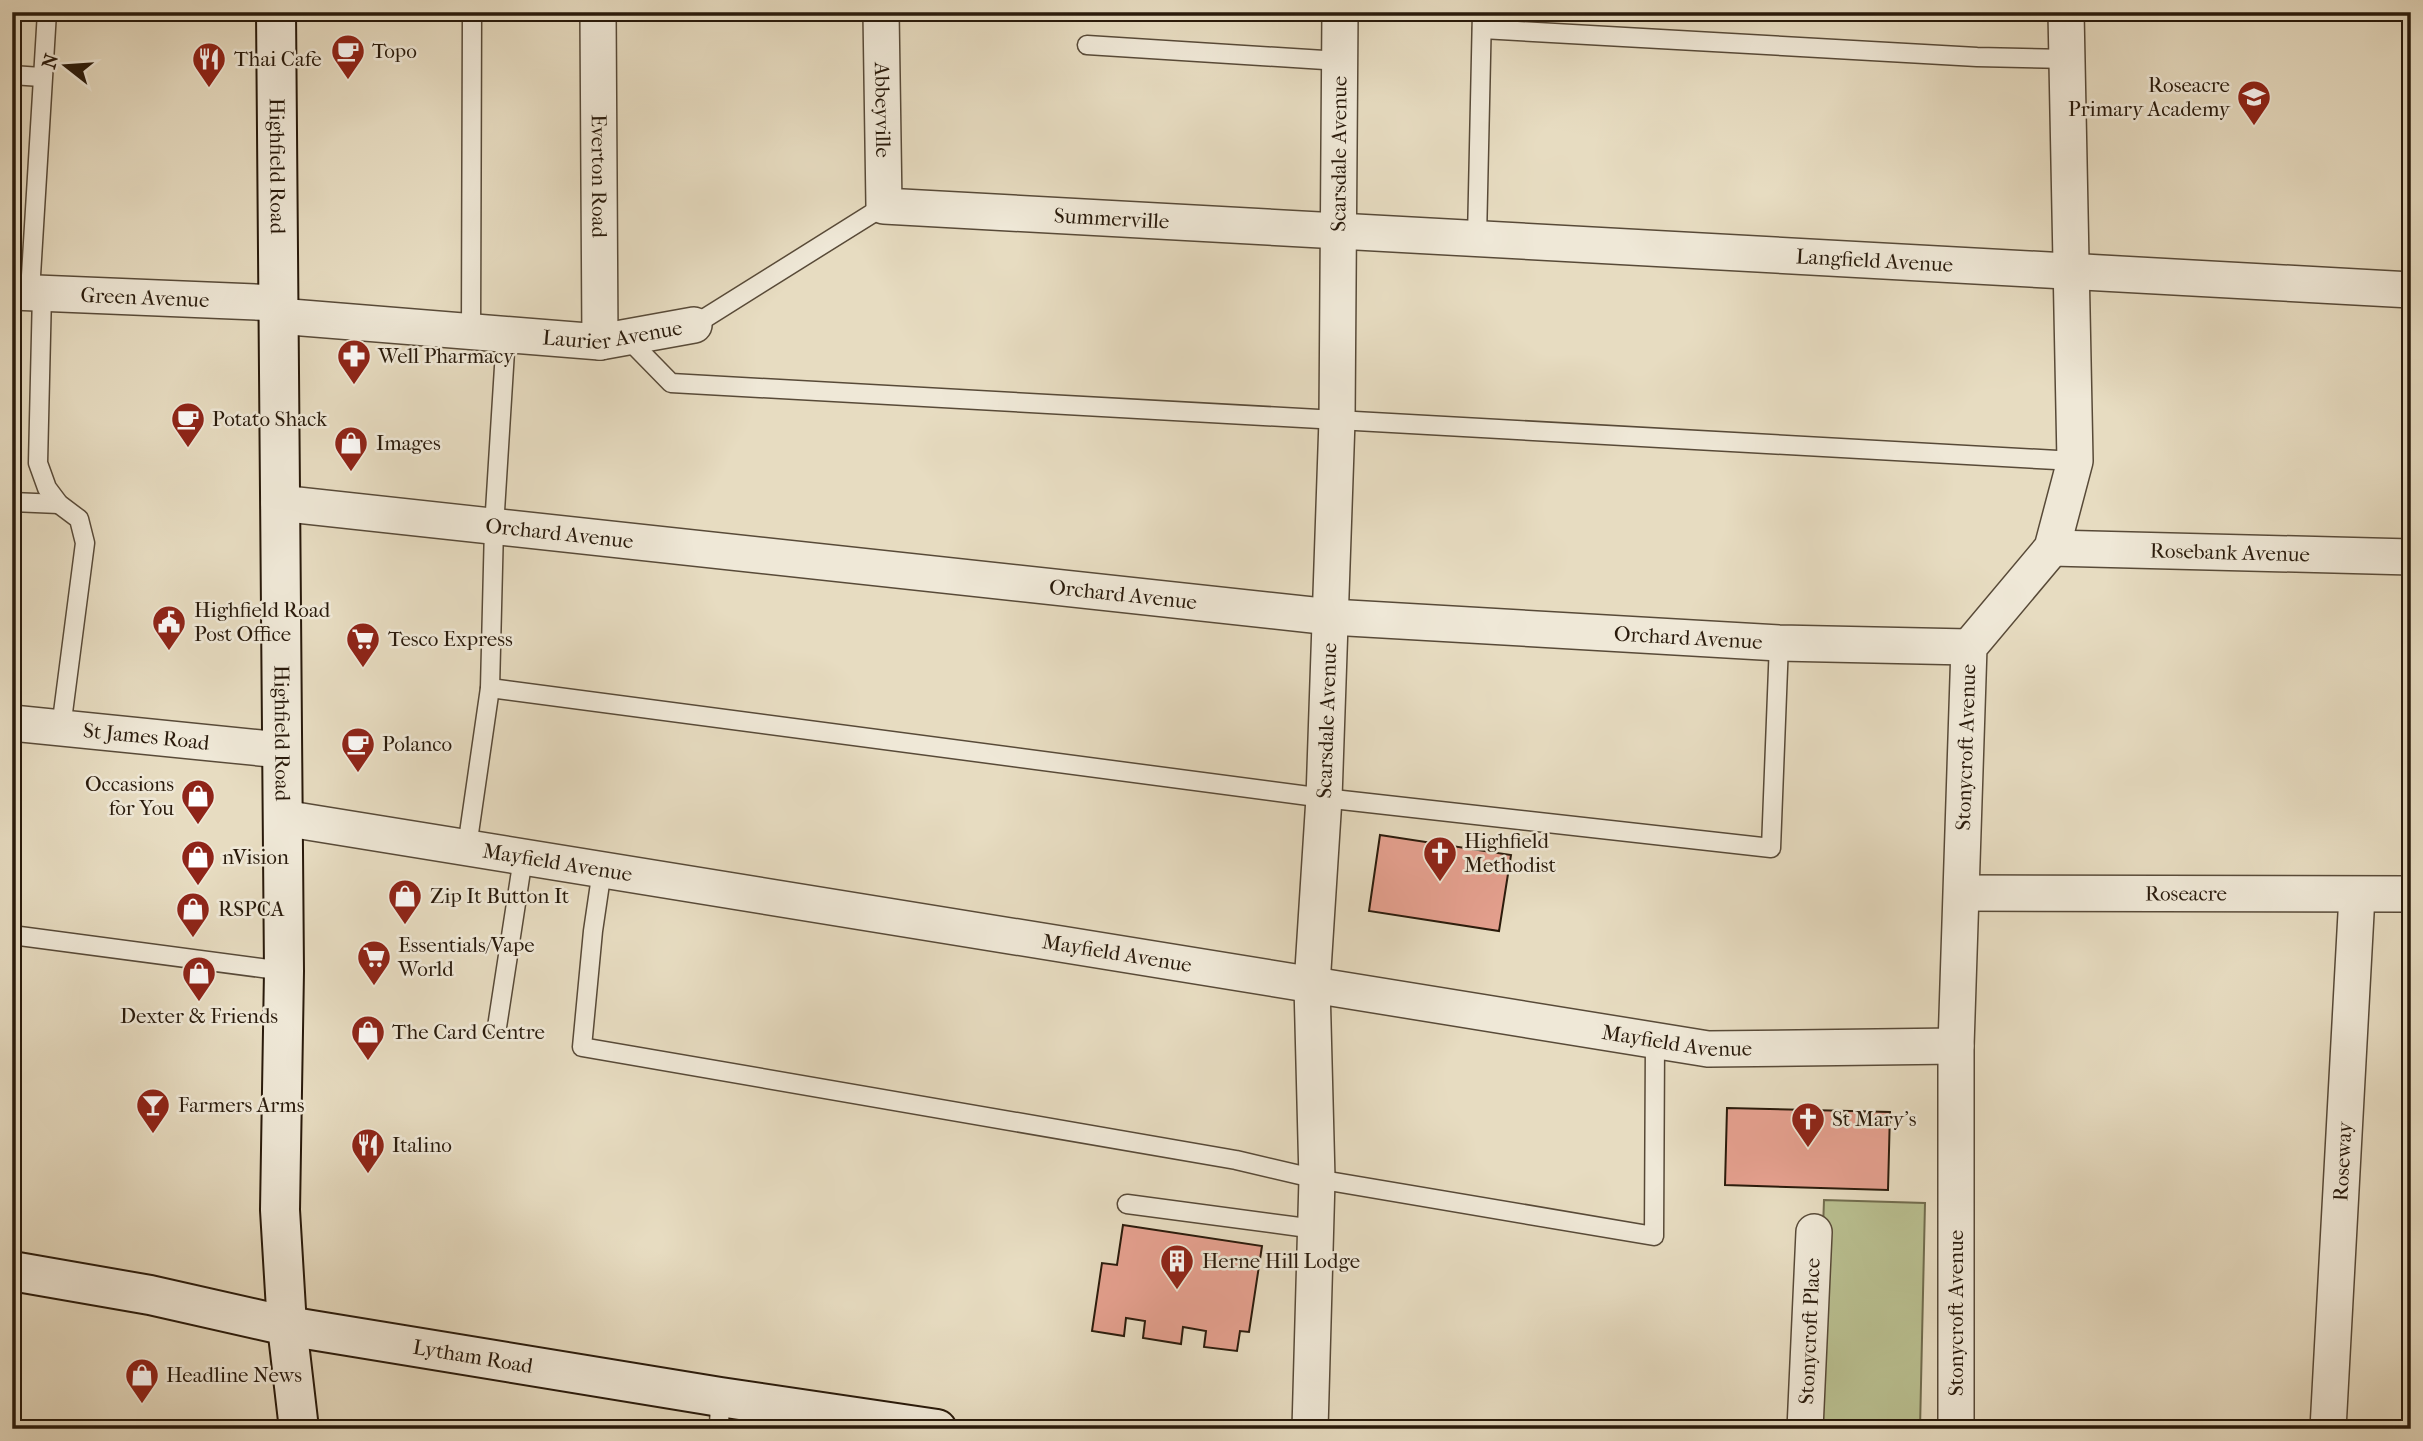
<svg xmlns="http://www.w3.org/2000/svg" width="2423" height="1441" font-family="'IM FELL French Canon',serif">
  <rect width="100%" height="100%" fill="#e7dcc1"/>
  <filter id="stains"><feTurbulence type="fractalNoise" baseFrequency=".00286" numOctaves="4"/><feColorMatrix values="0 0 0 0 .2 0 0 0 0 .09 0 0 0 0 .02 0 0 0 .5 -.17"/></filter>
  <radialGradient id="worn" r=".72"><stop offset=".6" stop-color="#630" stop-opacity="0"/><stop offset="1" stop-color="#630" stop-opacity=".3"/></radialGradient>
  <path fill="#b9bf90" stroke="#716c4e" stroke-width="2" d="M1824 1200 1925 1203 1920 1429H1816Z"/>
  <g fill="#e6a190" stroke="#291a0b" stroke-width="2">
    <path d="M1380 835 1511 855 1499 931 1369 911Z"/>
    <path d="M1727 1108 1890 1112 1888 1190 1725 1185Z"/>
    <path d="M1123 1225 1262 1246 1249 1332 1240 1331 1237 1351 1204 1347 1206 1331 1183 1327 1181 1344 1143 1338 1145 1321 1126 1318 1124 1336 1092 1331 1102 1263 1117 1265Z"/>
  </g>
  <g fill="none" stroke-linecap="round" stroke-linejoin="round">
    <g stroke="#584a38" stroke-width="21">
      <g id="lane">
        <path d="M1482 29 1977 57 2068 59"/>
        <path d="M1087 45 1340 61"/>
        <path d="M12 75 41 77"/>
        <path d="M1477 238 1482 12"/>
        <path d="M30 292 47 12"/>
        <path d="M42 293 38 463 47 488 59 504 79 519 85 543 61 728"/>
        <path d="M694 325 884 206"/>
        <path d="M471 332 472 12"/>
        <path d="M627 338 671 383 2075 461"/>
        <path d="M12 502 59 504"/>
        <path d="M490 688 1324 798 1771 848 1779 643"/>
        <path d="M467 847 490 688 494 527 506 335"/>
        <path d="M602 870 593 931 582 1047 1236 1160 1317 1179 1654 1236 1655 1041"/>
        <path d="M12 935 284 971"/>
        <path d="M497 1027 523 858"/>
        <path d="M1127 1204 1315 1229"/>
        <path d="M719 1429 720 1397"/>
      </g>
    </g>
    <g stroke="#584a38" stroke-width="38">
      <g id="street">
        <path id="s1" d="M598 12 600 342"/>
        <path id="s2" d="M881 12 884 206 2411 290"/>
        <path id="s3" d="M12 292 278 303"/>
        <path id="s4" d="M278 316 600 342 694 325"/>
        <path id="s5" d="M279 503 1331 617 1779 643 1969 647"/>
        <path id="s6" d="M2052 548 2411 557"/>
        <path id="s7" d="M12 723 281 750"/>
        <path id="s8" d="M283 818 1708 1049 1956 1046"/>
        <path id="s9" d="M1962 893 2411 894"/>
        <path id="s10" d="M1310 1429 1317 1179 1312 985 1324 798 1337 420 1340 12"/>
        <path id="s11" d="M1805 1429 1814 1232"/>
        <path id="s12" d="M1956 1429V1046L1969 647 2052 548 2075 461 2066 12"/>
        <path id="s13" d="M2328 1429 2357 895"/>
      </g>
    </g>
    <g stroke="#291a0b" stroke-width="42">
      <g id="secondary">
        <path id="s14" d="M276 12 284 971 280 1210 287 1326 299 1429"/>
        <path id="s15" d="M12 1271 150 1295 287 1326 720 1397 937 1429"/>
      </g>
    </g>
    <use href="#lane" stroke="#efe8d7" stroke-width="18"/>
    <use href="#street" stroke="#efe8d7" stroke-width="35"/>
    <use href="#secondary" stroke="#efe8d7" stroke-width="38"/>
  </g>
  <defs>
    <g id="cafe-pin" transform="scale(1.75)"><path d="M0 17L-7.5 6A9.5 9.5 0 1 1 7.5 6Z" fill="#8f2418" stroke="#efe8d7"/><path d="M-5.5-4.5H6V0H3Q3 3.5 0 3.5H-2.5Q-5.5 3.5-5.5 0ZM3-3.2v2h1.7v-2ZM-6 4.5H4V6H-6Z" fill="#fff"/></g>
    <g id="restaurant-pin" transform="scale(1.75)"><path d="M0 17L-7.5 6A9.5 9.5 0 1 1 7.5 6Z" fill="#8f2418" stroke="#efe8d7"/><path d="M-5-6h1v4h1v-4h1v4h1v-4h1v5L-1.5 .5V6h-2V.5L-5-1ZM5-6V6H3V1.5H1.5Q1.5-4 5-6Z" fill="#fff"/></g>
    <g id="school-pin" transform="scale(1.75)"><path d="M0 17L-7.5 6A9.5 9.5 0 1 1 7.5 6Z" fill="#8f2418" stroke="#efe8d7"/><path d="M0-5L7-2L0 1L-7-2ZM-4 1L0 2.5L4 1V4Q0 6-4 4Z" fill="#fff"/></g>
    <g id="pharmacy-pin" transform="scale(1.75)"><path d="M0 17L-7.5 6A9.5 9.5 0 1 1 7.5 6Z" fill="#8f2418" stroke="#efe8d7"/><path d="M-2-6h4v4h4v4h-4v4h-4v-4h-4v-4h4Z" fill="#fff"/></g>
    <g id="shop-pin" transform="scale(1.75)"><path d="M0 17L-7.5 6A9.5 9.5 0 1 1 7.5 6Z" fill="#8f2418" stroke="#efe8d7"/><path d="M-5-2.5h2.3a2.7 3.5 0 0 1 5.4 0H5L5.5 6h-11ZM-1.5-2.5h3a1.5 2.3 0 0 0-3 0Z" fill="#fff"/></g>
    <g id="civic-pin" transform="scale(1.75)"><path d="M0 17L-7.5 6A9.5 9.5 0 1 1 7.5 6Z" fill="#8f2418" stroke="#efe8d7"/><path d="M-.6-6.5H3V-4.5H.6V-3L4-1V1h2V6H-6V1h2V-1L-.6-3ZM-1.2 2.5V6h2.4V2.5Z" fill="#fff"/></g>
    <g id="supermarket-pin" transform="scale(1.75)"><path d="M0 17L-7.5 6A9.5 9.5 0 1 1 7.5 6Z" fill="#8f2418" stroke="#efe8d7"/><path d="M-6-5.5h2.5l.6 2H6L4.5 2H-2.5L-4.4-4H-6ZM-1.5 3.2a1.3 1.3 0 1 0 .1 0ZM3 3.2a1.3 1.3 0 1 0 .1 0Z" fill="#fff"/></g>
    <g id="church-pin" transform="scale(1.75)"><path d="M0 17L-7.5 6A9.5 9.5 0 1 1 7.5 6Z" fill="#8f2418" stroke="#efe8d7"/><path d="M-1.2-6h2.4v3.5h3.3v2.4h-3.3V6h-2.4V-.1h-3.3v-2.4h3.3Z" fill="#fff"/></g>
    <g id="bar-pin" transform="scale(1.75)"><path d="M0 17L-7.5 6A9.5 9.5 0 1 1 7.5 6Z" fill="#8f2418" stroke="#efe8d7"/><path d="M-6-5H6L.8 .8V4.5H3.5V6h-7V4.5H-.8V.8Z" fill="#fff"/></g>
    <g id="building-pin" transform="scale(1.75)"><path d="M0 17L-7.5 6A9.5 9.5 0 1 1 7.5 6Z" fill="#8f2418" stroke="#efe8d7"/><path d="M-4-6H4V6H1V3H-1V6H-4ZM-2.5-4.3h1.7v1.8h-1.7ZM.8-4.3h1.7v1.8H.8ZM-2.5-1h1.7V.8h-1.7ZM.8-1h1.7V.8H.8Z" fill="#fff"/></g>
  </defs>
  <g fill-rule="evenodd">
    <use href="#cafe-pin" x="348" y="51"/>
    <use href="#restaurant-pin" x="209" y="59"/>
    <use href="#school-pin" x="2254" y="97"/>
    <use href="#pharmacy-pin" x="354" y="356"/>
    <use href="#cafe-pin" x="188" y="419"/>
    <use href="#shop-pin" x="351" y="443"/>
    <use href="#civic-pin" x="169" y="622"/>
    <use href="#supermarket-pin" x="363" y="639"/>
    <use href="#cafe-pin" x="358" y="744"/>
    <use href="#shop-pin" x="198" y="796"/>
    <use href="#church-pin" x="1440" y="853"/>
    <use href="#shop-pin" x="198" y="857"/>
    <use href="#shop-pin" x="405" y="896"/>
    <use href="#shop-pin" x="193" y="909"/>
    <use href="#supermarket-pin" x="374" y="957"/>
    <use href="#shop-pin" x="199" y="973"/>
    <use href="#shop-pin" x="368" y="1032"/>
    <use href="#bar-pin" x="153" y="1105"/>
    <use href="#church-pin" x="1808" y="1119"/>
    <use href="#restaurant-pin" x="368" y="1145"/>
    <use href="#building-pin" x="1177" y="1261"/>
    <use href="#shop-pin" x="142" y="1375"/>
  </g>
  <g text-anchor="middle" stroke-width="5" stroke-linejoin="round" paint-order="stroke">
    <g font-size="21" fill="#291a0b" stroke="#efe8d7" text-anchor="start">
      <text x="372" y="58">Topo</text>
      <text x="234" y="66">Thai Cafe</text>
      <text x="2230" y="92" text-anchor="end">Roseacre<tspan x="2230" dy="24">Primary Academy</tspan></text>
      <text x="378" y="363">Well Pharmacy</text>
      <text x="212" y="426">Potato Shack</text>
      <text x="376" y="450">Images</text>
      <text x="194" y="617">Highfield Road<tspan x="194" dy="24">Post Office</tspan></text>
      <text x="388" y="646">Tesco Express</text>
      <text x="382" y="751">Polanco</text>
      <text x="174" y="791" text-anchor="end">Occasions<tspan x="174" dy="24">for You</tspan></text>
      <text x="1464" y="848">Highfield<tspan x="1464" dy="24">Methodist</tspan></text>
      <text x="222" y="864">nVision</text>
      <text x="430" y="903">Zip It Button It</text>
      <text x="218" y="916">RSPCA</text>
      <text x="398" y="952">Essentials/Vape<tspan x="398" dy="24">World</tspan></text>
      <text x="199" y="1023" text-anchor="middle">Dexter &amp; Friends</text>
      <text x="392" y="1039">The Card Centre</text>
      <text x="178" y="1112">Farmers Arms</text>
      <text x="1832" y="1126">St Mary's</text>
      <text x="392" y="1152">Italino</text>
      <text x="1202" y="1268">Herne Hill Lodge</text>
      <text x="166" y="1382">Headline News</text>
    </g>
    <g font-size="21" fill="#291a0b" stroke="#efe8d7">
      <text dy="7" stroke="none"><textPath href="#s2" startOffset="98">Abbeyville</textPath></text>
      <text dy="7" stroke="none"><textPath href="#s10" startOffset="1276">Scarsdale Avenue</textPath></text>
      <text dy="7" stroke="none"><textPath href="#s14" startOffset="154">Highfield Road</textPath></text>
      <text dy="7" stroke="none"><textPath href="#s1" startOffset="164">Everton Road</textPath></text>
      <text dy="7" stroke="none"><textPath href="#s2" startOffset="422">Summerville</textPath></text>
      <text dy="7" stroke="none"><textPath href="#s2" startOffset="1186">Langfield Avenue</textPath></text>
      <text dy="7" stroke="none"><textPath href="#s3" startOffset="133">Green Avenue</textPath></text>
      <text dy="7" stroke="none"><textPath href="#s4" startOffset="336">Laurier Avenue</textPath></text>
      <text dy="7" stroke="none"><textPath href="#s5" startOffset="282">Orchard Avenue</textPath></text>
      <text dy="7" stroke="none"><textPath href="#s6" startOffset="178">Rosebank Avenue</textPath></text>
      <text dy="7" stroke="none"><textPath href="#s5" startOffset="849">Orchard Avenue</textPath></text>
      <text dy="7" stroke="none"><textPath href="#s5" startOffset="1416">Orchard Avenue</textPath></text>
      <text dy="7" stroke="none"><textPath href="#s10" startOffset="709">Scarsdale Avenue</textPath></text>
      <text dy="7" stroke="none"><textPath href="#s14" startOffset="721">Highfield Road</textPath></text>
      <text dy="7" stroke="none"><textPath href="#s7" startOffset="135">St James Road</textPath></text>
      <text dy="7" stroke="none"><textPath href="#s12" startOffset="682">Stonycroft Avenue</textPath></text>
      <text dy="7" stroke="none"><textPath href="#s8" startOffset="278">Mayfield Avenue</textPath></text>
      <text dy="7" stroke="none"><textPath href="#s9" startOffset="224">Roseacre</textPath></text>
      <text dy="7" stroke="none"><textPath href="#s8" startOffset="845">Mayfield Avenue</textPath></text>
      <text dy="7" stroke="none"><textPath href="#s8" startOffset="1412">Mayfield Avenue</textPath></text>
      <text dy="7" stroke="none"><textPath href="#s13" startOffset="268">Roseway</textPath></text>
      <text transform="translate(1956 1313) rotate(-90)" y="7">Stonycroft Avenue</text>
      <text dy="7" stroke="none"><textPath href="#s11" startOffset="98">Stonycroft Place</textPath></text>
      <text dy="7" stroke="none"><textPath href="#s15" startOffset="469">Lytham Road</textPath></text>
    </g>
  </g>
  <rect width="2423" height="1441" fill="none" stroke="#e7dcc1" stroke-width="42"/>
  <rect x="14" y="14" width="2395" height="1413" fill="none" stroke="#291a0b" stroke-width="3.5"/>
  <rect x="21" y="21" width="2381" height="1399" fill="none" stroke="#291a0b" stroke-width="2"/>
  <g transform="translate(66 66) rotate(287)" stroke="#efe8d7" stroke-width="5" paint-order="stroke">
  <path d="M0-5L12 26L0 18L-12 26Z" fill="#291a0b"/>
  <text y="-10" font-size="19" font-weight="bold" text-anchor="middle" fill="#291a0b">N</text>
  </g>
  <rect width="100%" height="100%" filter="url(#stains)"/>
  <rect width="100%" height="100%" fill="url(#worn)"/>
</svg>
